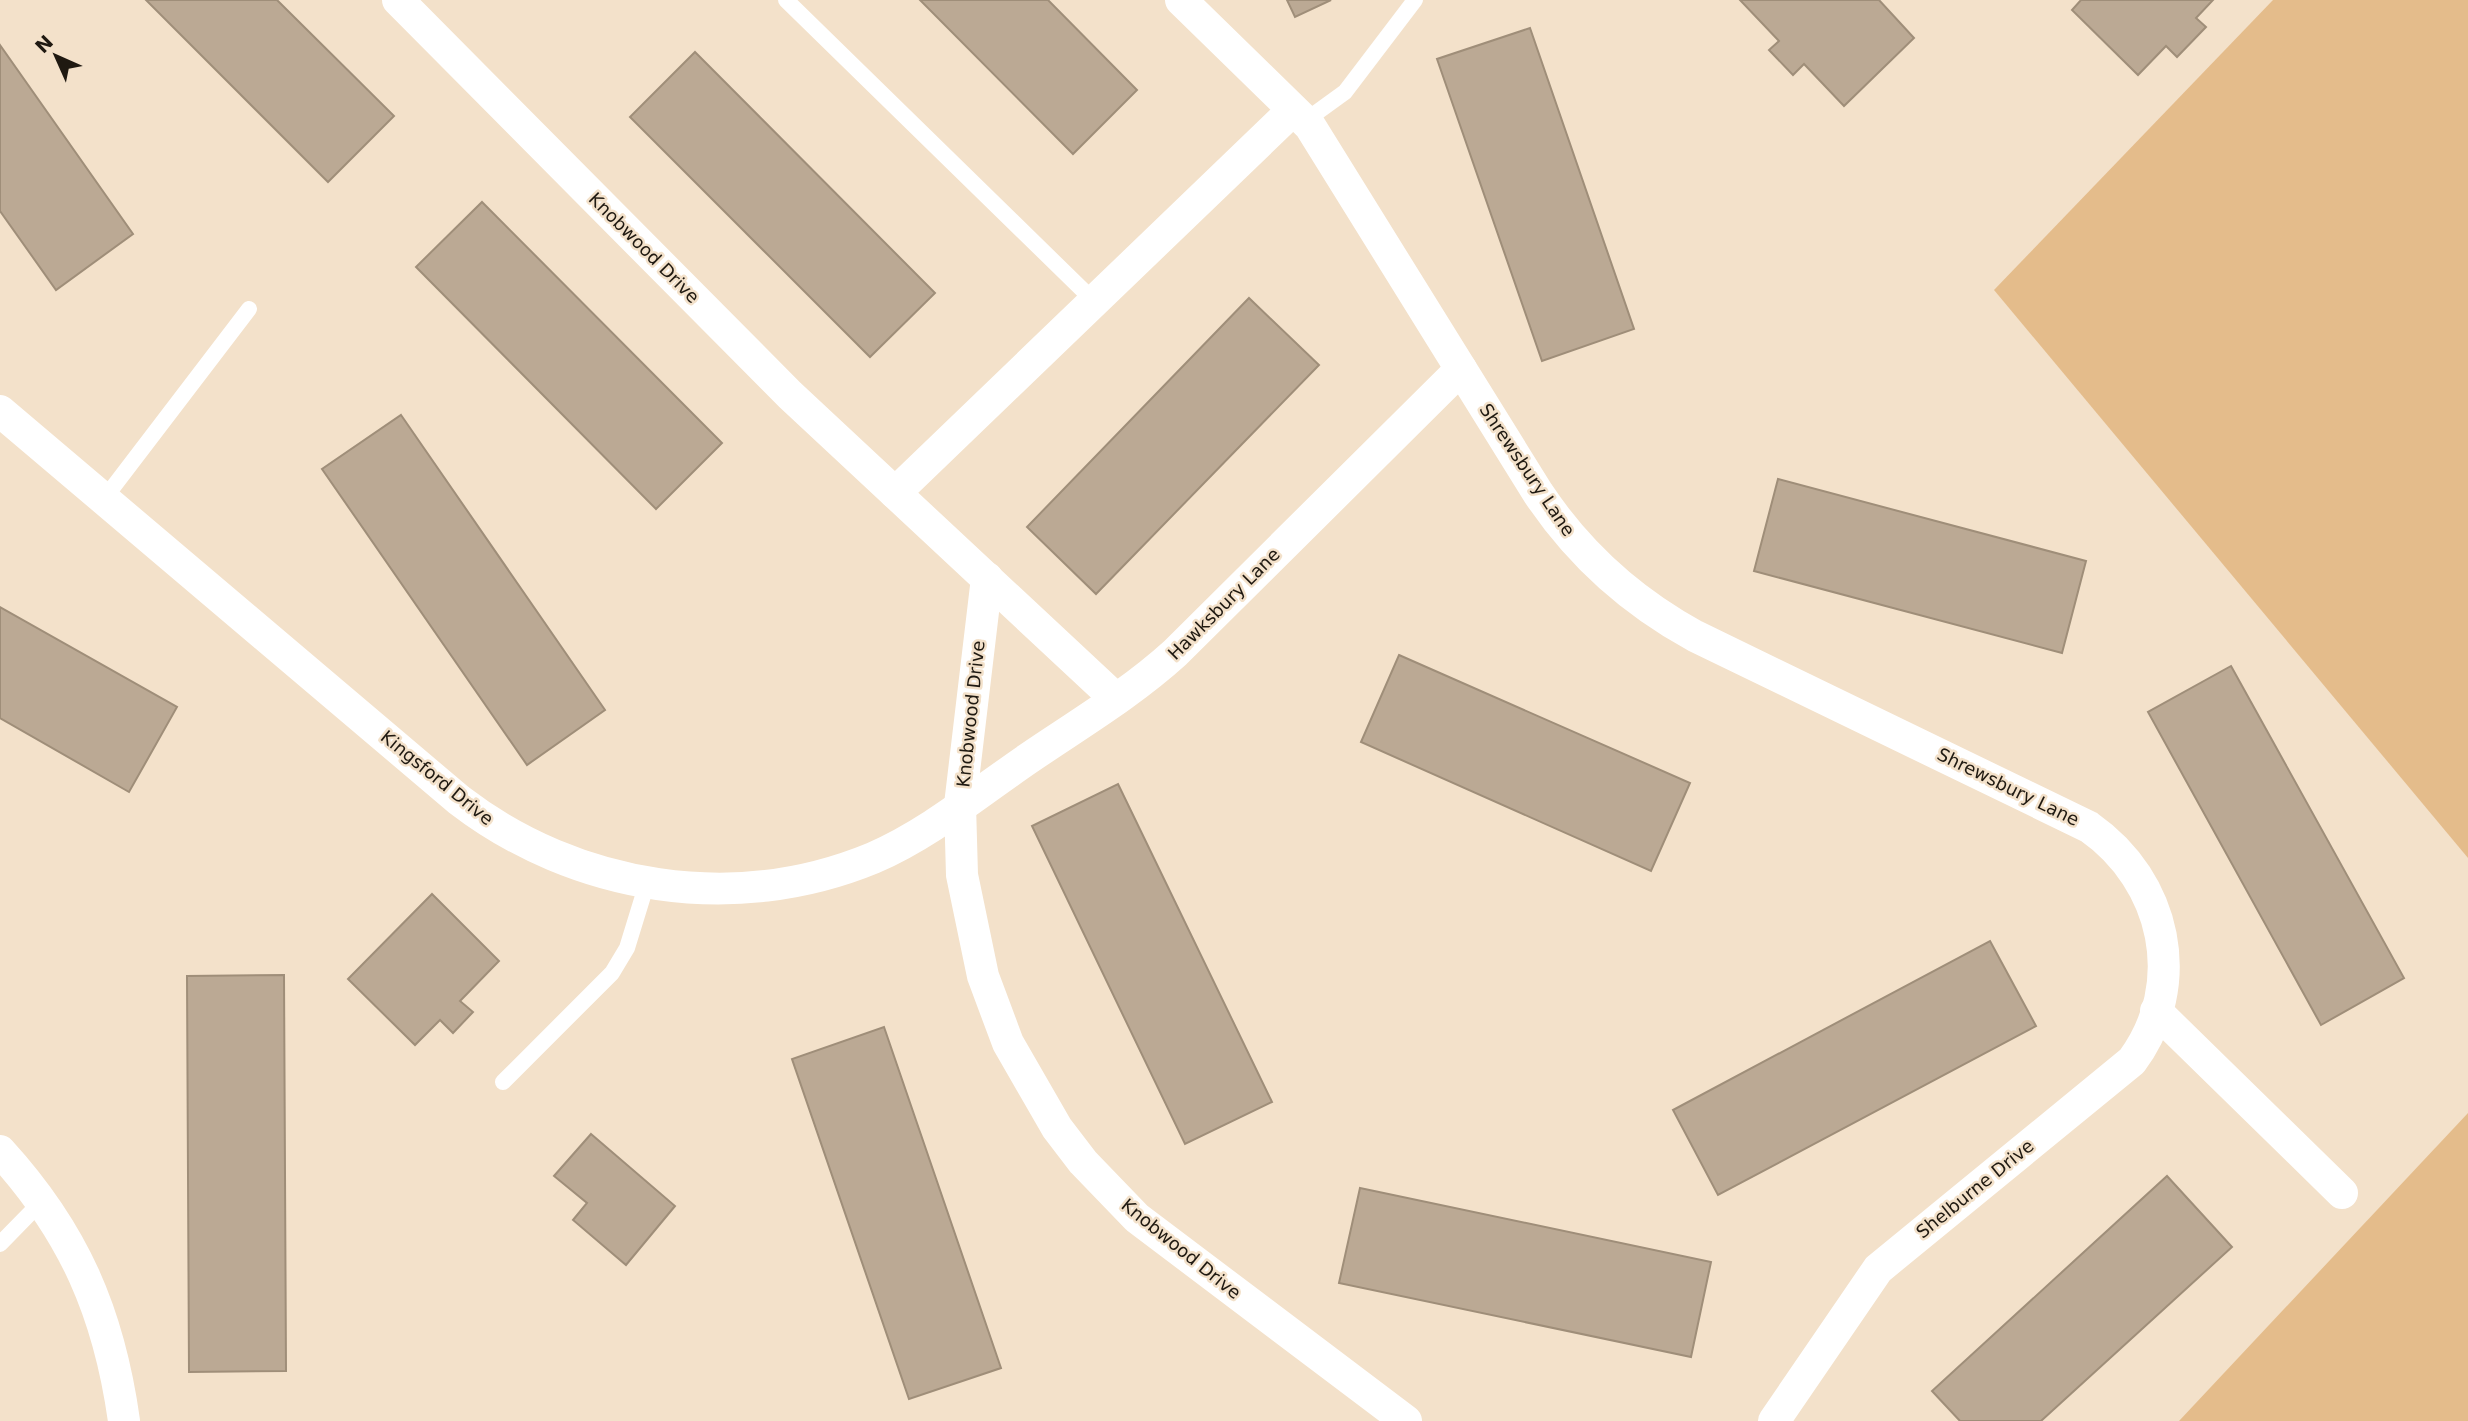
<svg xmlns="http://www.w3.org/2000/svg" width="2468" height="1421" font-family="'DejaVu Sans',sans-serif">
  <rect width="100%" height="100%" fill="#f3e1ca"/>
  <g fill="#e4bc8b">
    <path d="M2273 0H2468V858L1994 290Z"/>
    <path d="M2468 1113V1421H2179Z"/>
  </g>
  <g fill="#bba994" stroke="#9f8e79" stroke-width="2">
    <path d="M146 0H277L394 116 328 182Z"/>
    <path d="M920 0H1048L1137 90 1073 154Z"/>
    <path d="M1287 0H1331L1295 17Z"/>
    <path d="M1740 0H1879L1914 38 1844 106 1804 64 1793 75 1769 50 1779 41Z"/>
    <path d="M2081 0H2213L2196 18 2206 27 2177 57 2166 46 2138 75 2072 10Z"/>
    <path d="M1530 28 1634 329 1542 361 1437 59Z"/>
    <path d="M0 45 133 234 56 290 0 211Z"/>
    <path d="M695 52 935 293 870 357 630 117Z"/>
    <path d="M482 202 722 443 656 509 416 267Z"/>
    <path d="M1249 298 1319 365 1096 594 1027 527Z"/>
    <path d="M401 415 605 710 527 765 322 469Z"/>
    <path d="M1778 479 2086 561 2062 653 1754 571Z"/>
    <path d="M0 607 177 707 129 792 0 718Z"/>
    <path d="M1399 655 1690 783 1651 871 1361 742Z"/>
    <path d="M2231 666 2404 978 2321 1025 2148 712Z"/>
    <path d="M1118 784 1272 1102 1185 1144 1032 826Z"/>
    <path d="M432 894 499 961 460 1001 473 1012 453 1033 440 1020 415 1045 348 979Z"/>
    <path d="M1990 941 2036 1026 1718 1195 1673 1110Z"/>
    <path d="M284 975 286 1371 189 1372 187 976Z"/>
    <path d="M884 1027 1001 1368 909 1399 792 1059Z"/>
    <path d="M591 1134 675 1206 626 1265 573 1220 587 1203 554 1176Z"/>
    <path d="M2167 1176 2232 1247 2041 1421H1960L1932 1391Z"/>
    <path d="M1360 1188 1711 1262 1691 1357 1339 1283Z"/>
  </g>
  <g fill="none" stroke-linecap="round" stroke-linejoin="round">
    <g stroke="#fff" stroke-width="16">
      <path d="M786 0 1094 301"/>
      <path d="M1305 121 1345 92 1415 0"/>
      <path d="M104 499 249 309"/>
      <path d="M503 1082 612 973 627 948 647 883"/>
      <path d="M0 1244 42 1201"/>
    </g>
    <g stroke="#fff" stroke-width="32">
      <path d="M398 0 790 395 1116 699"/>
      <path d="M1181 0 1310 126 1538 493C1578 553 1631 601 1695 636L2089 827C2166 881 2189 984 2132 1061L1878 1269 1774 1421"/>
      <path d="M0 411 459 800C576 890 735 915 873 858 929 834 979 792 1029 758 1079 724 1131 693 1175 653L1461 369"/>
      <path d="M895 493 1293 110"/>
      <path d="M987 578 960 805 962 875 983 976 1008 1043 1057 1128 1083 1162 1137 1218 1406 1421"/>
      <path d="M2156 1011 2342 1193"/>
      <path d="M0 1151C74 1232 109 1313 124 1421"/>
    </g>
  </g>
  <g text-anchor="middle" stroke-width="5" stroke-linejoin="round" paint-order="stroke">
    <g font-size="18" fill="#1f1911" stroke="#f3e1ca">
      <text transform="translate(644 248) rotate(45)" y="6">Knobwood Drive</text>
      <text transform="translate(1527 470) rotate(56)" y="6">Shrewsbury Lane</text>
      <text transform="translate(1224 604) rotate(-45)" y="6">Hawksbury Lane</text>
      <text transform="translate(971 714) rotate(-84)" y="6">Knobwood Drive</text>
      <text transform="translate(437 778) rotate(39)" y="6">Kingsford Drive</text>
      <text transform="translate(2008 787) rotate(26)" y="6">Shrewsbury Lane</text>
      <text transform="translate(1975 1189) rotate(-39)" y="6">Shelburne Drive</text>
      <text transform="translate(1181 1249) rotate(39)" y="6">Knobwood Drive</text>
    </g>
  </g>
  <g transform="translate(56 56) rotate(315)" stroke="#f3e1ca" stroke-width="5" paint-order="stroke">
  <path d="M0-5L12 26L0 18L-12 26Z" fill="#1f1911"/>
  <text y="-10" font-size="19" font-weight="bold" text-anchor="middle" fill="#1f1911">N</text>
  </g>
</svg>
